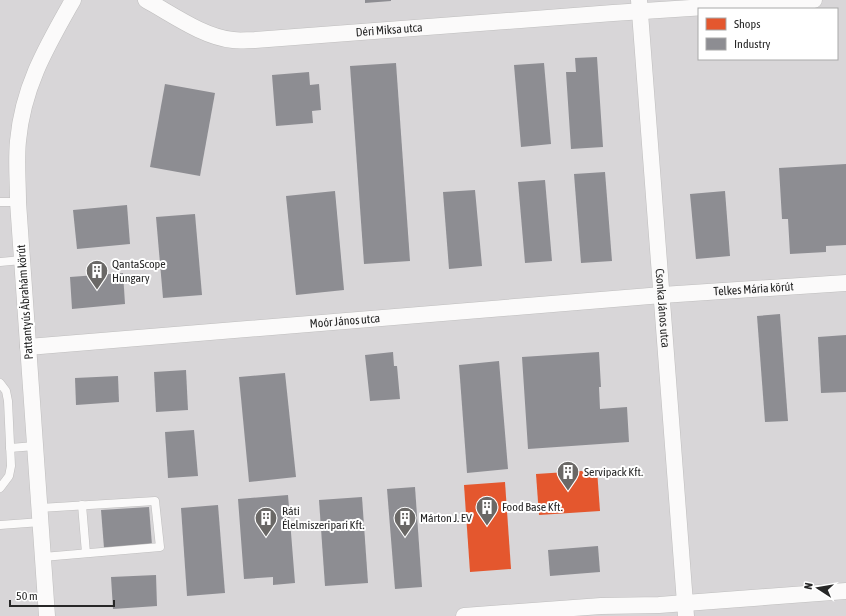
<svg xmlns="http://www.w3.org/2000/svg" width="846" height="616" font-family="'Asap Condensed',sans-serif">
  <rect width="100%" height="100%" fill="#e6e1dc"/>
  <path fill="#d8d6d8" fill-rule="evenodd" d="M0 0H846V616H0ZM699 9H837V59H699Z"/>
  <g fill="#e4572e">
    <path d="M597 470 600 511 539 515 536 474Z"/>
    <path d="M505 482 511 569 470 572 464 485Z"/>
  </g>
  <g fill="#8d8d92">
    <path d="M365 0H391V1L365 3Z"/>
    <path d="M597 57 603 147 571 149 566 72H576L575 58Z"/>
    <path d="M396 63 410 261 364 264 350 66Z"/>
    <path d="M544 63 551 144 521 147 514 65Z"/>
    <path d="M309 72 310 85 319 84 321 110 312 111 313 123 276 126 272 75Z"/>
    <path d="M165 84 215 93 200 176 150 167Z"/>
    <path d="M846 164V245L826 246V252L790 254 788 219H782L779 168Z"/>
    <path d="M605 172 612 261 581 263 574 174Z"/>
    <path d="M545 180 552 261 525 263 518 182Z"/>
    <path d="M475 190 482 266 449 269 443 192Z"/>
    <path d="M335 191 344 290 296 295 286 196Z"/>
    <path d="M725 191 730 256 696 259 690 194Z"/>
    <path d="M127 205 130 244 77 249 73 210Z"/>
    <path d="M195 214 202 295 163 298 156 217Z"/>
    <path d="M123 273 125 304 72 309 70 277Z"/>
    <path d="M780 314 788 421 765 422 757 316Z"/>
    <path d="M846 335V392L821 393 818 337Z"/>
    <path d="M393 352 394 366H397L400 399 370 401 365 355Z"/>
    <path d="M599 352 601 387H599L600 409 627 407 629 442 528 449 522 357Z"/>
    <path d="M499 361 508 469 467 473 459 365Z"/>
    <path d="M186 370 188 410 156 412 154 372Z"/>
    <path d="M285 373 296 477 249 482 239 377Z"/>
    <path d="M118 376 119 402 76 405 75 378Z"/>
    <path d="M194 430 198 476 168 478 165 432Z"/>
    <path d="M415 487 422 587 395 589 387 489Z"/>
    <path d="M288 495 295 583 273 585V577L244 579 238 499Z"/>
    <path d="M362 497 368 583 325 586 319 500Z"/>
    <path d="M218 505 225 593 187 596 181 508Z"/>
    <path d="M149 507 152 545 104 548 101 510Z"/>
    <path d="M598 546 600 572 550 576 548 550Z"/>
    <path d="M156 575 157 606 113 609 111 577Z"/>
  </g>
  <g fill="none" stroke-linecap="round" stroke-linejoin="round">
    <g stroke="#bfbebe" stroke-width="9">
      <g id="service">
        <path d="M0 202H18"/>
        <path d="M0 262 22 260"/>
        <path d="M0 383 6 391 8 401 11 466 9 476 0 488"/>
        <path d="M10 448 35 446"/>
        <path d="M82 505 86 553"/>
        <path d="M40 508 155 501 160 547 43 557"/>
        <path d="M0 525 41 522"/>
      </g>
    </g>
    <g stroke="#bfbebe" stroke-width="17">
      <g id="minor">
        <path id="s1" d="M146 0C172 14 203 37 233 40 240 41 247 40 255 40L613 13 814 0"/>
        <path id="s2" d="M639 0 686 616"/>
        <path id="s3" d="M28 347 662 295 846 283"/>
        <path d="M47 616 18 202C18 181 16 161 18 141 23 86 47 46 73 0"/>
        <path d="M464 616 601 606 659 605 846 591"/>
      </g>
    </g>
    <use href="#service" stroke="#fbfafa" stroke-width="8"/>
    <use href="#minor" stroke="#fbfafa" stroke-width="16"/>
  </g>
  <defs>
    <g id="building-pin" transform="scale(1.15)"><path d="M0 17L-7.5 6A9.5 9.5 0 1 1 7.5 6Z" fill="#6a6866" stroke="#fff"/><path d="M-4-6H4V6H1V3H-1V6H-4ZM-2.5-4.3h1.7v1.8h-1.7ZM.8-4.3h1.7v1.8H.8ZM-2.5-1h1.7V.8h-1.7ZM.8-1h1.7V.8H.8Z" fill="#fff"/></g>
  </defs>
  <g fill-rule="evenodd">
    <use href="#building-pin" x="97" y="271"/>
    <use href="#building-pin" x="568" y="472"/>
    <use href="#building-pin" x="487" y="507"/>
    <use href="#building-pin" x="266" y="518"/>
    <use href="#building-pin" x="405" y="518"/>
  </g>
  <g text-anchor="middle" stroke-width="4" stroke-linejoin="round" paint-order="stroke">
    <g font-size="12" fill="#272727" stroke="#fff">
      <text dy="4" stroke="none"><textPath href="#s1" startOffset="253">Déri Miksa utca</textPath></text>
      <text dy="4" stroke="none"><textPath href="#s3" startOffset="728">Telkes Mária körút</textPath></text>
      <text transform="translate(25 302) rotate(-94)" y="4">Pattantyús Ábrahám körút</text>
      <text dy="4" stroke="none"><textPath href="#s2" startOffset="309">Csonka János utca</textPath></text>
      <text dy="4" stroke="none"><textPath href="#s3" startOffset="318">Moór János utca</textPath></text>
    </g>
    <g font-size="12" fill="#272727" stroke="#fff" text-anchor="start">
      <text x="112" y="268">QantaScope<tspan x="112" dy="14">Hungary</tspan></text>
      <text x="584" y="476">Servipack Kft.</text>
      <text x="502" y="511">Food Base Kft.</text>
      <text x="282" y="515">Ráti<tspan x="282" dy="14">Élelmiszeripari Kft.</tspan></text>
      <text x="420" y="522">Márton J. EV</text>
    </g>
  </g>
  <rect x="698" y="8" width="140" height="52" fill="#ffffff" stroke="#a9a9a9"/>
  <rect x="706" y="18" width="20" height="12" fill="#e4572e" stroke="#a9a9a9"/>
  <text x="734" y="28" font-size="12" fill="#272727">Shops</text>
  <rect x="706" y="38" width="20" height="12" fill="#8d8d92" stroke="#a9a9a9"/>
  <text x="734" y="48" font-size="12" fill="#272727">Industry</text>
  <g transform="translate(818 588) rotate(282)" stroke="#ffffff" stroke-width="3" paint-order="stroke">
  <path d="M0-3L7 15L0 10L-7 15Z" fill="#272727"/>
  <text y="-6" font-size="11" font-weight="bold" text-anchor="middle" fill="#272727">N</text>
  </g>
  <path d="M10 600v6h104v-6" fill="none" stroke="#272727" stroke-width="2"/>
  <text x="16" y="600" font-size="12" fill="#272727" stroke="#ffffff" stroke-width="3" paint-order="stroke">50 m</text>
</svg>
